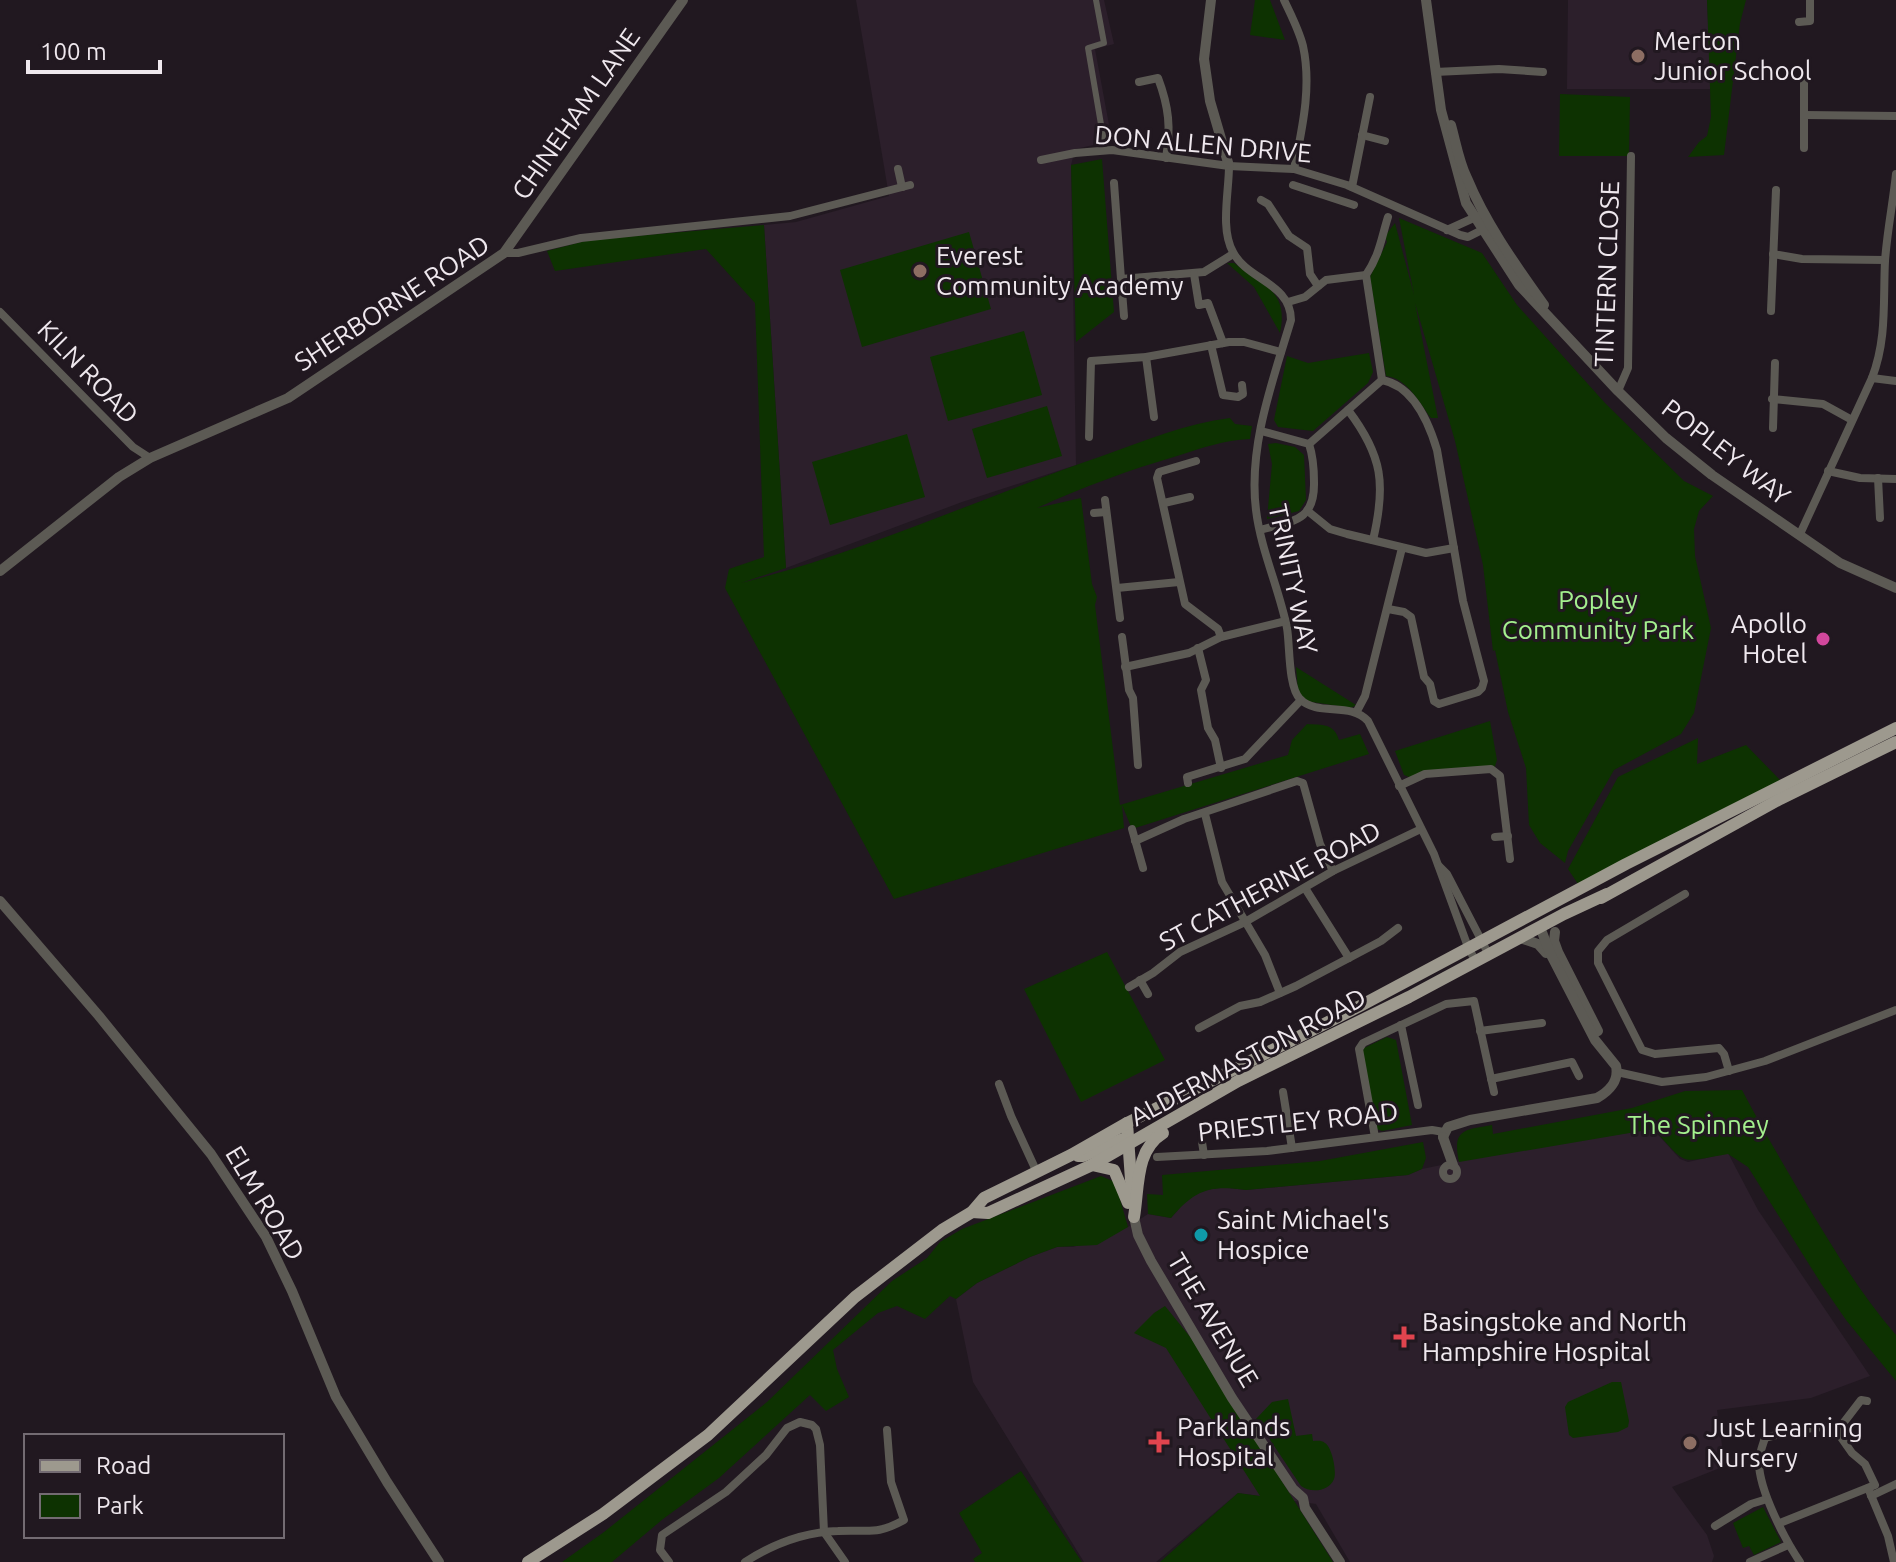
<svg xmlns="http://www.w3.org/2000/svg" width="1896" height="1562" font-family="Ubuntu,sans-serif">
  <rect width="100%" height="100%" fill="#211820"/>
  <g fill="#2c1f2b">
    <path d="M856 0H1104L1114 44 1095 49 1112 141 1075 149 1071 165 1076 465 962 502 786 568 764 225 796 222 889 196Z"/>
    <path d="M1568 0H1707L1711 89H1567Z"/>
    <path d="M1653 1129 1680 1159 1688 1162 1728 1153 1758 1210 1870 1376 1811 1398 1717 1410 1725 1466 1672 1487 1707 1535 1714 1556 1712 1562H1350L1316 1504 1238 1493 1156 1562H1084L973 1382 956 1299 977 1283 1030 1257 1057 1247H1073L1128 1227 1148 1214 1171 1218 1185 1202 1199 1192 1220 1187 1246 1190 1408 1175 1422 1169 1499 1153Z"/>
  </g>
  <g fill="#0d3201">
    <path d="M1255 0H1270L1285 40 1250 35Z"/>
    <path d="M1707 0H1746L1740 23 1724 155 1688 157 1699 142 1707 136 1711 117Z"/>
    <path d="M1560 94 1630 97 1629 156H1559Z"/>
    <path d="M1102 159 1114 312 1076 342 1071 165Z"/>
    <path d="M1399 218 1482 253 1517 305 1605 403 1684 481 1713 496 1699 511 1694 529 1695 556 1711 628 1694 713 1681 734 1614 770 1568 851 1565 863 1540 843 1529 825 1526 768 1508 712 1495 650 1493 651 1483 565 1455 441 1415 303 1438 418H1431C1419 402 1407 378 1386 376L1370 277 1387 242 1385 236 1395 223 1414 295Z"/>
    <path d="M764 225 786 568 741 583C865 552 982 497 1102 456 1144 441 1187 423 1230 418L1235 424 1252 426 1250 439C1223 440 1203 448 1177 456 1129 470 1083 487 1037 508L1081 498 1092 584 1097 597 1095 605 1120 805 1288 755 1292 740 1307 724C1322 725 1334 723 1339 740L1360 734 1369 754 1132 829 1122 805 1124 828 894 899 725 588 729 569 764 557 755 303 706 249 555 271 547 251 589 240Z"/>
    <path d="M969 232 991 309 862 347 840 270Z"/>
    <path d="M1227 263H1234C1262 286 1289 289 1280 333L1254 287Z"/>
    <path d="M1024 331 1042 395 948 421 930 357Z"/>
    <path d="M1369 353 1373 372 1368 383 1313 431 1278 427 1274 420 1287 356 1308 363Z"/>
    <path d="M1047 406 1062 456 987 478 972 429Z"/>
    <path d="M907 434 925 497 830 525 812 462Z"/>
    <path d="M1276 443 1295 447 1304 455 1306 500 1299 511 1267 519 1272 464 1268 444Z"/>
    <path d="M1296 667 1356 705 1351 708 1306 701 1298 691Z"/>
    <path d="M1490 721 1497 760 1494 769 1412 778 1404 775 1395 751Z"/>
    <path d="M1698 738 1697 764 1746 745 1781 781 1578 884 1568 869 1618 777Z"/>
    <path d="M1107 952 1165 1060 1081 1102 1024 989Z"/>
    <path d="M1387 1037 1396 1040 1412 1125 1382 1131 1377 1129 1362 1054 1364 1048Z"/>
    <path d="M1742 1090C1764 1132 1788 1172 1812 1213 1838 1256 1863 1297 1896 1335V1381L1846 1320 1822 1285 1748 1167 1728 1154C1676 1163 1689 1166 1653 1129L1459 1162C1452 1129 1464 1130 1492 1125L1493 1134 1632 1108 1685 1091Z"/>
    <path d="M1423 1142 1426 1158 1422 1169 1408 1175 1246 1190C1209 1185 1195 1190 1171 1218L1148 1214 1147 1194 1163 1195 1162 1175 1320 1161Z"/>
    <path d="M1101 1176 1115 1182 1128 1227 1097 1245 1057 1247 1030 1257 977 1283 956 1299 950 1296 925 1319 897 1306 878 1313 833 1350 837 1369 849 1397 826 1411 810 1395 719 1478 663 1519 612 1562H562L604 1532 767 1402 892 1281 927 1258 940 1242 962 1229Z"/>
    <path d="M1165 1306 1191 1338 1333 1562H1160L1238 1493 1260 1496 1166 1348 1134 1333 1154 1313Z"/>
    <path d="M1612 1382H1621L1629 1421 1628 1427 1618 1432 1573 1438 1569 1435 1565 1407 1568 1402Z"/>
    <path d="M1288 1399 1296 1436 1312 1434 1313 1441C1318 1441 1321 1440 1325 1443 1332 1447 1337 1472 1334 1479 1329 1492 1310 1493 1301 1486L1256 1419 1272 1402Z"/>
    <path d="M1021 1471 1082 1562H975L973 1559 982 1553 959 1513Z"/>
    <path d="M1763 1507 1781 1542 1754 1555 1749 1546 1743 1548 1733 1523Z"/>
  </g>
  <g fill="none" stroke-linecap="round" stroke-linejoin="round">
    <path stroke="#5c5a54" stroke-width="6" d="M1096 0 1104 43 1088 48 1104 142"/>
    <g stroke="#5c5a54" stroke-width="8">
      <path d="M1284 0C1291 15 1299 30 1303 46 1312 87 1302 129 1294 169"/>
      <path d="M1799 22 1810 21V0"/>
      <path d="M1435 72 1499 69 1543 72"/>
      <path d="M1139 82 1158 78C1169 107 1171 128 1166 158"/>
      <path d="M1804 115 1896 116"/>
      <path d="M1362 135 1385 141"/>
      <path d="M1804 148V77"/>
      <path d="M1041 160 1075 153 1112 150 1229 166 1294 169 1347 185 1460 235 1468 237 1486 228"/>
      <path d="M1229 166C1229 192 1220 229 1233 252 1247 280 1291 283 1291 320 1273 380 1248 446 1256 510 1261 551 1279 588 1287 628 1290 645 1288 687 1300 699 1318 717 1350 701 1368 721L1434 854 1468 947 1476 962"/>
      <path d="M898 169 902 187"/>
      <path d="M1114 183 1121 279 1204 272 1233 254"/>
      <path d="M1293 185 1354 205"/>
      <path d="M1352 187 1370 97"/>
      <path d="M1261 200 1268 204 1289 236 1307 248 1310 274 1318 286"/>
      <path d="M1447 230 1478 216"/>
      <path d="M504 253H518L581 238 790 216 910 185"/>
      <path d="M1773 254 1802 259 1885 260"/>
      <path d="M1194 274 1199 305 1208 303 1223 343"/>
      <path d="M1121 279 1124 316"/>
      <path d="M1288 302 1305 297 1326 280 1366 275"/>
      <path d="M1771 311 1776 190"/>
      <path d="M0 312 133 447 150 458"/>
      <path d="M1211 345 1223 395 1238 397 1243 394 1242 385"/>
      <path d="M1146 357 1154 417"/>
      <path d="M1872 378 1896 381"/>
      <path d="M1382 380C1414 386 1429 423 1437 450L1463 601 1484 681 1482 688 1478 692 1439 704 1434 701 1430 684 1424 677 1411 617 1404 612 1388 609"/>
      <path d="M1382 380 1366 275C1380 254 1381 239 1388 217"/>
      <path d="M1618 391 1628 368 1631 156"/>
      <path d="M1772 399 1823 404 1852 420"/>
      <path d="M1348 410C1383 456 1386 485 1373 540"/>
      <path d="M1773 428 1775 363"/>
      <path d="M1089 437 1091 361 1146 357 1229 342H1244L1281 352"/>
      <path d="M1309 444 1382 380"/>
      <path d="M1196 461 1159 472 1157 478 1185 604 1218 629 1221 637"/>
      <path d="M1828 471 1860 478 1896 479"/>
      <path d="M1878 478 1880 518"/>
      <path d="M1105 500 1120 618"/>
      <path d="M1164 503 1190 497"/>
      <path d="M1309 512 1330 529 1347 534 1426 553 1454 548"/>
      <path d="M1094 513 1106 512"/>
      <path d="M1260 530C1292 521 1315 522 1314 482 1314 470 1313 456 1309 444L1261 431"/>
      <path d="M1800 534 1872 378C1887 339 1883 302 1885 261 1887 232 1893 203 1896 174"/>
      <path d="M1117 588 1179 582"/>
      <path d="M1122 637 1129 690 1133 698 1138 765"/>
      <path d="M1198 648 1206 680 1201 690 1208 728 1215 740 1221 768"/>
      <path d="M1125 667 1189 653 1221 637 1286 621"/>
      <path d="M1357 711 1365 696 1402 548"/>
      <path d="M1188 783 1187 777 1245 759 1301 700"/>
      <path d="M1399 786 1425 774 1491 769 1500 776 1510 859"/>
      <path d="M1205 814 1222 882 1265 955 1280 993"/>
      <path d="M1132 829 1143 868"/>
      <path d="M1495 837 1508 836"/>
      <path d="M1135 841 1184 819 1297 781 1303 783 1305 790 1320 844 1333 871"/>
      <path d="M1439 866 1447 874 1489 955"/>
      <path d="M1305 888 1349 958"/>
      <path d="M1685 894 1607 940 1598 951V963L1642 1050 1655 1054 1719 1048 1724 1054 1729 1071"/>
      <path d="M1140 980 1148 994"/>
      <path d="M1129 987 1153 973 1180 952 1245 922 1333 871 1421 829"/>
      <path d="M1401 1025 1418 1105"/>
      <path d="M1199 1028 1240 1006 1260 1002 1296 986 1381 941 1398 928"/>
      <path d="M1480 1031 1542 1023"/>
      <path d="M1617 1072 1662 1082 1706 1077 1765 1061 1896 1010"/>
      <path d="M1491 1079 1572 1062 1579 1076"/>
      <path d="M999 1084 1011 1116 1034 1166"/>
      <path d="M1283 1092 1292 1148"/>
      <path d="M1375 1137 1359 1049 1363 1043 1446 1004 1474 1001 1494 1092"/>
      <path d="M1202 1142 1204 1155"/>
      <path d="M1157 1157 1267 1151 1432 1130 1444 1132"/>
      <circle cx="1450" cy="1172" r="7"/>
      <path d="M1838 1430 1861 1400 1867 1401"/>
      <path d="M1868 1488 1888 1536 1894 1562"/>
      <path d="M1871 1496 1896 1484"/>
      <path d="M1780 1523 1875 1485 1865 1464 1852 1453 1833 1426 1795 1430 1765 1438C1762 1447 1759 1454 1759 1463 1759 1490 1785 1540 1800 1562"/>
      <path d="M1715 1526 1751 1504 1767 1499"/>
      <path d="M824 1532 845 1562"/>
      <path d="M669 1562 660 1550 662 1535 726 1492 766 1455 787 1428 800 1422 812 1425 816 1429 820 1445 824 1532"/>
      <path d="M745 1562C773 1544 804 1532 838 1531 869 1529 875 1536 904 1520L891 1482 887 1430"/>
      <path d="M1750 1562 1788 1545"/>
    </g>
    <g stroke="#5c5a54" stroke-width="10">
      <path d="M1211 0 1204 59 1210 101 1229 166"/>
      <path d="M1426 0 1441 110 1466 203 1519 285 1618 391 1666 438 1712 475 1840 563 1896 588"/>
      <path d="M1451 125C1456 143 1459 162 1467 178 1486 224 1515 264 1544 305"/>
      <path d="M0 571 119 477 150 458 288 398 504 253 683 0"/>
      <path d="M0 901 99 1016 211 1154 266 1237 292 1291 336 1397 387 1482 439 1562"/>
      <path d="M1555 932 1554 941 1558 952 1598 1031"/>
      <path d="M1520 938 1538 944 1546 953"/>
      <path d="M1443 1137 1448 1127 1470 1120 1597 1098C1610 1091 1619 1080 1616 1066L1595 1040 1550 953 1540 927"/>
      <path d="M1443 1137 1453 1165"/>
      <path d="M1134 1217 1138 1235 1151 1261 1232 1398 1293 1489 1303 1498 1305 1508 1340 1562"/>
    </g>
    <g stroke="#9d998e" stroke-width="12">
      <path d="M1601 898 1780 799 1896 742"/>
      <path d="M1127 1123 1132 1194"/>
      <path d="M1078 1156H1083L1123 1139 1127 1142"/>
      <path d="M1092 1165 1114 1170 1128 1203"/>
      <path d="M972 1212 988 1213 1092 1165 1238 1081 1409 997 1564 914 1607 894"/>
      <path d="M1134 1217C1139 1188 1135 1150 1163 1133"/>
      <path d="M528 1562 603 1514 708 1435 855 1297 942 1230 972 1212 984 1198 1071 1155 1127 1123 1360 1006 1626 864 1896 728"/>
    </g>
  </g>
  <g fill="#8d6e63" stroke="#211820" stroke-width="3">
    <circle cx="1638" cy="56" r="8"/>
    <circle cx="920" cy="271" r="8"/>
    <circle cx="1690" cy="1443" r="8"/>
  </g>
  <circle fill="#d1479c" stroke="#211820" stroke-width="3" cx="1823" cy="639" r="8"/>
  <circle fill="#0f9aa8" stroke="#211820" stroke-width="3" cx="1201" cy="1235" r="8"/>
  <g fill="#e0444e" stroke="#211820" stroke-width="3">
    <path d="M1400 1325h8v8h8v8h-8v8h-8v-8h-8v-8h8z"/>
    <path d="M1155 1430h8v8h8v8h-8v8h-8v-8h-8v-8h8z"/>
  </g>
  <g text-anchor="middle" stroke-width="6" stroke-linejoin="round" paint-order="stroke">
    <g font-size="26" fill="#efe8ee" stroke="#211820" text-anchor="start">
      <text x="1654" y="50">Merton<tspan x="1654" dy="30">Junior School</tspan></text>
      <text x="936" y="265">Everest<tspan x="936" dy="30">Community Academy</tspan></text>
      <text x="1807" y="633" text-anchor="end">Apollo<tspan x="1807" dy="30">Hotel</tspan></text>
      <text x="1217" y="1229">Saint Michael's<tspan x="1217" dy="30">Hospice</tspan></text>
      <text x="1422" y="1331">Basingstoke and North<tspan x="1422" dy="30">Hampshire Hospital</tspan></text>
      <text x="1177" y="1436">Parklands<tspan x="1177" dy="30">Hospital</tspan></text>
      <text x="1706" y="1437">Just Learning<tspan x="1706" dy="30">Nursery</tspan></text>
    </g>
    <g font-size="26" fill="#efe8ee" stroke="#211820">
      <text transform="translate(576 114) rotate(-55)" y="9">CHINEHAM LANE</text>
      <text transform="translate(1203 144) rotate(5)" y="9">DON ALLEN DRIVE</text>
      <text transform="translate(1607 274) rotate(-88)" y="9">TINTERN CLOSE</text>
      <text transform="translate(392 303) rotate(-33)" y="9">SHERBORNE ROAD</text>
      <text transform="translate(88 372) rotate(46)" y="9">KILN ROAD</text>
      <text transform="translate(1726 452) rotate(38)" y="9">POPLEY WAY</text>
      <text transform="translate(1293 579) rotate(78)" y="9">TRINITY WAY</text>
      <text transform="translate(1270 886) rotate(-28)" y="9">ST CATHERINE ROAD</text>
      <text transform="translate(1248 1057) rotate(-28)" y="9">ALDERMASTON ROAD</text>
      <text transform="translate(1298 1122) rotate(-6)" y="9">PRIESTLEY ROAD</text>
      <text transform="translate(265 1203) rotate(59)" y="9">ELM ROAD</text>
      <text transform="translate(1213 1320) rotate(59)" y="9">THE AVENUE</text>
    </g>
    <g font-size="26" fill="#a4f08e" stroke="#211820">
      <text x="1598" y="609">Popley<tspan x="1598" dy="30">Community Park</tspan></text>
      <text x="1698" y="1134">The Spinney</text>
    </g>
  </g>
  <rect x="24" y="1434" width="260" height="104" fill="#211820" stroke="#736b72" stroke-width="2"/>
  <rect x="40" y="1460" width="40" height="12" fill="#9d998e" stroke="#736b72" stroke-width="2"/>
  <text x="96" y="1474" font-size="24" fill="#efe8ee">Road</text>
  <rect x="40" y="1494" width="40" height="24" fill="#0d3201" stroke="#736b72" stroke-width="2"/>
  <text x="96" y="1514" font-size="24" fill="#efe8ee">Park</text>
  <path d="M28 60v12h132v-12" fill="none" stroke="#efe8ee" stroke-width="4"/>
  <text x="40" y="60" font-size="24" fill="#efe8ee" stroke="#211820" stroke-width="6" paint-order="stroke">100 m</text>
</svg>
